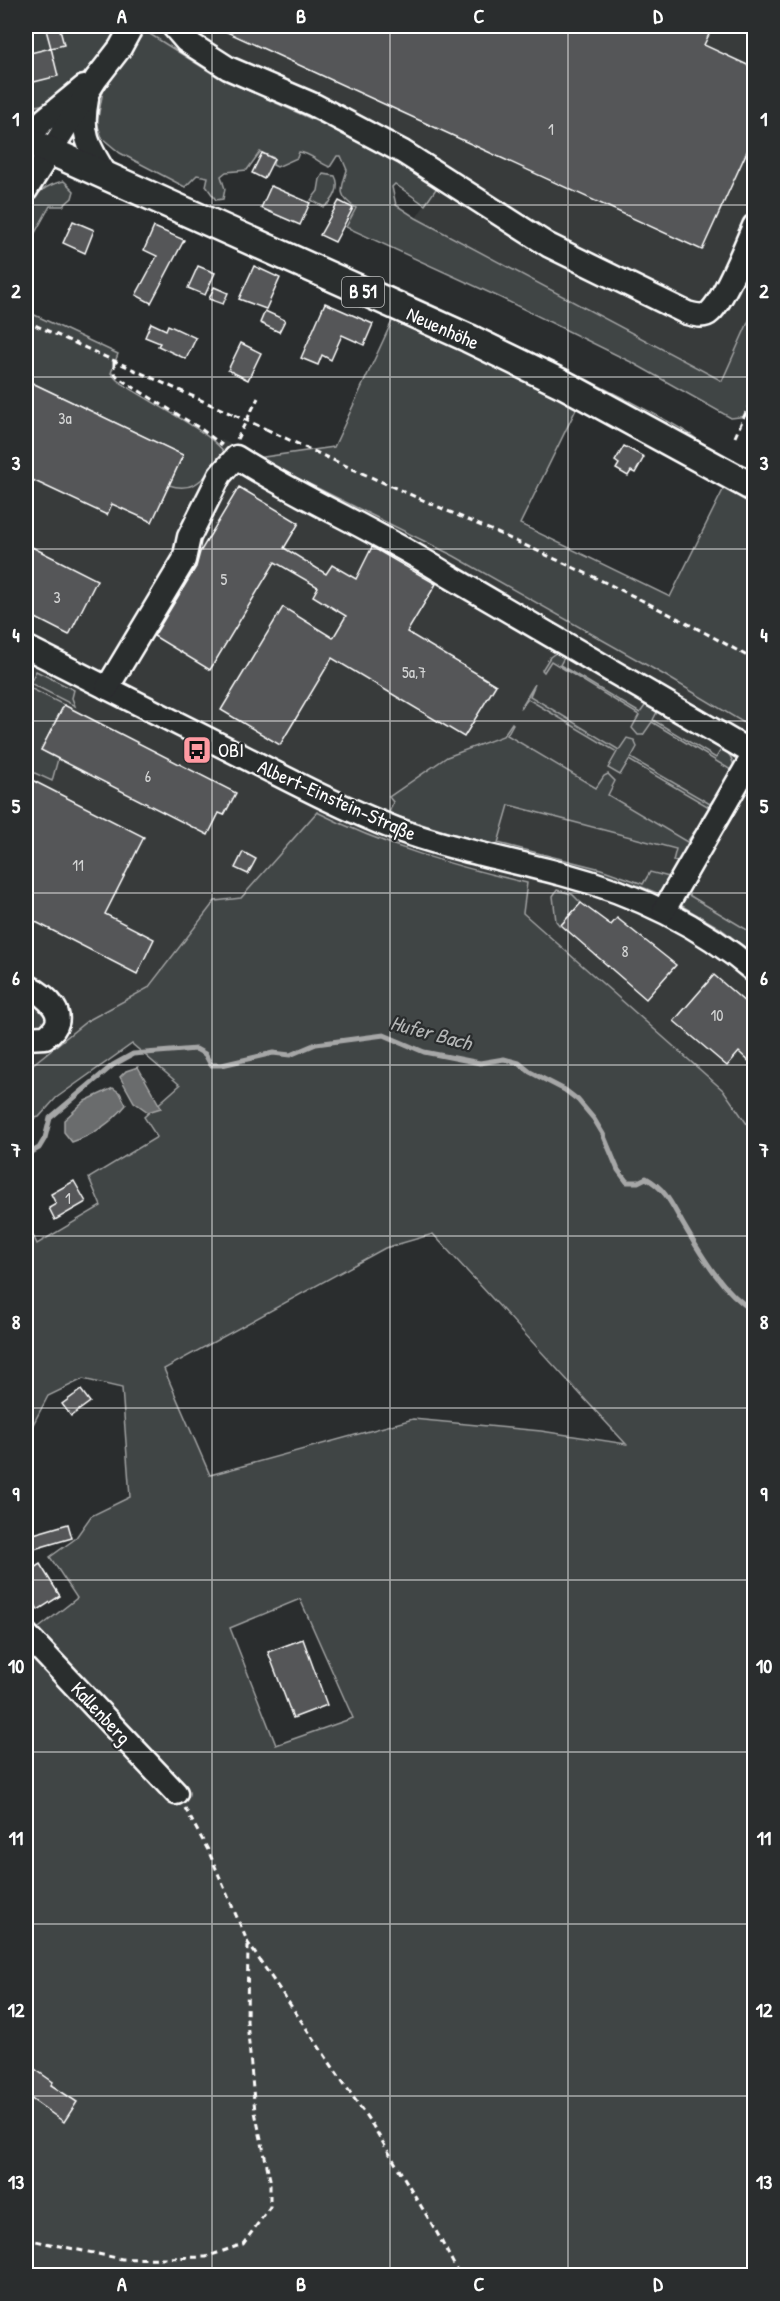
<svg xmlns="http://www.w3.org/2000/svg" width="780" height="2301" font-family="'Patrick Hand',sans-serif">
  <rect width="100%" height="100%" fill="#2a2d2e"/>
  <filter id="ink" filterUnits="userSpaceOnUse"><feTurbulence type="fractalNoise" baseFrequency=".0167" numOctaves="2"/><feDisplacementMap in="SourceGraphic" scale="12" xChannelSelector="R" yChannelSelector="G"/><feConvolveMatrix kernelMatrix="1 2 1 2 8 2 1 2 1" color-interpolation-filters="sRGB"/></filter>
  <g filter="url(#ink)">
    <g fill="#373a3b">
      <path d="M147 26H754V309L723 381 416 218 438 186 387 153 218 76 145 31Z"/>
      <path d="M26 352 111 373 130 390 196 429 216 444 222 440 454 556 666 676 754 729V1134L724 1091 477 871 437 861 375 839 317 812 241 898 215 901 148 988 87 1021 32 1065 26 1055Z"/>
    </g>
    <g fill="#414445" stroke="#a0a2a2" stroke-width="1.5" fill-rule="evenodd">
      <path d="M26 26H118C107 48 73 91 50 102 43 106 35 106 28 107H26Z"/>
      <path d="M145 31 218 77 387 153 438 186 425 205 395 184 392 187 396 205 416 218 722 381 754 309V420L748 416 731 418 633 363 501 298 346 227 356 208C337 196 341 189 347 170L341 156H337L330 167C318 163 311 153 299 152L297 158 277 167 273 165 274 158 260 152 247 170 226 172 221 176 225 189 223 199 216 200 206 186 208 177 197 175 185 187 120 153 102 138 97 123 103 91Z"/>
      <path d="M323 174 335 176C341 187 334 201 324 207L311 200 318 191 320 179Z"/>
      <path d="M64 181 74 191 72 198 63 206H50L26 249C25 239 22 220 26 210 33 194 48 184 64 181Z"/>
      <path d="M343 266C438 306 531 350 623 398 640 407 691 431 701 443L700 445 339 269Z"/>
      <path d="M26 311 118 354 111 373 117 380C143 399 212 431 227 456 207 471 198 495 169 485L183 455 26 380Z"/>
      <path d="M394 317 579 403 520 524 670 597 726 484 754 502V729L666 676 454 556 257 458 334 447Z"/>
      <path d="M557 652 566 654 560 665 640 713 647 703 658 710 653 720 716 758 722 748C731 753 734 763 735 772L727 782 725 781 731 770 652 722 643 735H638L632 728 639 715 551 661 544 672 542 670 550 657Z"/>
      <path d="M36 671 74 690 72 698 75 706 30 683Z"/>
      <path d="M535 684 530 696 619 750 627 738 634 740 637 747 631 758 710 804 717 794 719 797 707 819 702 818 709 807 629 760 620 775 608 768 617 752 528 699 520 709Z"/>
      <path d="M28 687 64 705 41 750 58 759 52 781 26 769V691Z"/>
      <path d="M512 723 513 724 507 735 596 788 604 776 608 774 615 781 608 795 687 842 694 832 696 833 683 862 673 861 676 849 509 805 498 843 601 869 643 884 650 872 669 877 671 879 662 895C574 858 478 846 389 813L393 802 389 797 447 757 503 736Z"/>
      <path d="M317 812C384 846 454 866 527 883L523 913 724 1091 754 1134V2275H26V1638L77 1598 50 1557 75 1539 91 1516 130 1497 122 1388 83 1379 48 1396 28 1434 26 1433V1220L37 1244 101 1206 89 1178 157 1137 144 1117 180 1085 132 1044 56 1098 39 1117 26 1120V1055L32 1065 87 1021 148 988 215 901 241 898ZM433 1234 626 1444 541 1431 413 1419 210 1475 164 1369 385 1248ZM300 1599 353 1718 276 1745 230 1628Z"/>
      <path d="M557 890 572 894 581 903 560 926 556 921 553 896Z"/>
      <path d="M682 891 754 934V954L720 928 677 903Z"/>
      <path d="M26 994 39 1003 47 1019 44 1027 31 1028 26 1017Z"/>
    </g>
    <g fill="#6a6c6d" stroke="#a6a7a7" stroke-width="1.5">
      <path d="M138 1067 161 1108 148 1112 134 1102 120 1077 126 1071Z"/>
      <path d="M113 1088 120 1093 126 1105C112 1122 93 1135 72 1142L64 1132V1120L85 1101Z"/>
    </g>
    <g fill="none" stroke-linecap="round" stroke-linejoin="round">
      <path stroke="#a6a7a7" stroke-width="5" d="M30 1153 39 1148 45 1138 50 1118 113 1065 133 1054 196 1049 205 1054 211 1065H222L273 1053 290 1055 316 1044 384 1035 424 1052 480 1063 504 1059 519 1063 530 1072 565 1090 578 1100 594 1119 603 1134 618 1170 627 1182H638L646 1178C666 1189 672 1205 683 1224 701 1255 723 1293 754 1311"/>
    </g>
    <g fill="#555758" stroke="#fff" stroke-width="1.5">
      <path d="M45 26H59L64 45 51 48Z"/>
      <path d="M214 26H713L704 45 754 68V136L702 250Z"/>
      <path d="M51 48 58 76 26 84V54Z"/>
      <path d="M262 153 274 159 264 179 252 173Z"/>
      <path d="M271 186 310 203 300 225 261 208Z"/>
      <path d="M339 201 353 208 335 242 320 235Z"/>
      <path d="M73 221 94 230 85 253 63 243Z"/>
      <path d="M154 227 184 240 151 303 136 295 157 256 144 250Z"/>
      <path d="M198 266 215 273 205 295 188 288Z"/>
      <path d="M254 266 280 278 266 309 239 299Z"/>
      <path d="M214 287 228 293 223 304 209 299Z"/>
      <path d="M325 303 373 324 364 345 342 335 331 360 322 355 318 365 301 358Z"/>
      <path d="M265 311 285 320 279 332 260 323Z"/>
      <path d="M151 323 166 330 168 325 196 338 186 359 158 346 160 343 145 337Z"/>
      <path d="M241 343 261 353 248 380 228 370Z"/>
      <path d="M26 380 183 455 152 522 112 504 107 515 26 477Z"/>
      <path d="M624 446 644 457 635 473 631 471 628 476 616 469 619 464 615 461Z"/>
      <path d="M239 487 299 523 284 548 326 574 332 565 356 579 372 547 436 584 407 632 496 685 464 737 332 658 280 745 221 710 283 607 333 638 346 616 313 596 318 587 275 562 210 670 154 636 196 567 200 552Z"/>
      <path d="M26 544 97 580 69 635 26 613Z"/>
      <path d="M64 705 236 793 224 815 219 813 208 835 41 750Z"/>
      <path d="M26 777 144 837 105 914 154 939 137 974 26 917Z"/>
      <path d="M243 852 256 859 248 874 235 868Z"/>
      <path d="M581 903 611 925 617 918 676 965 646 999 561 925Z"/>
      <path d="M714 975 754 1010V1066L739 1052 727 1066 674 1021Z"/>
      <path d="M74 1181 86 1202 55 1220 49 1208 56 1204 51 1194Z"/>
      <path d="M81 1390 90 1402 71 1416 62 1404Z"/>
      <path d="M68 1524 72 1538 34 1549 30 1535Z"/>
      <path d="M40 1564 60 1596 38 1610 35 1604 26 1610V1573Z"/>
      <path d="M303 1639 327 1705 293 1718 268 1652Z"/>
      <path d="M32 2067 53 2082 51 2085 77 2102 64 2122 26 2095V2077Z"/>
    </g>
    <g fill="none" stroke-linecap="round" stroke-linejoin="round">
      <g stroke="#fff" stroke-width="27">
        <g id="minor">
          <path d="M173 26 186 41 228 68 314 105 403 152 548 245 687 313C695 315 704 318 710 312 725 298 745 247 754 226"/>
          <path d="M87 99C80 136 89 147 108 178"/>
          <path d="M26 141 45 119 84 87"/>
          <path d="M26 190 96 79 120 48 132 26"/>
          <path d="M26 647C97 683 168 719 240 755 291 781 342 808 396 829 450 849 506 859 562 874 634 893 698 923 754 971"/>
          <path d="M107 688 184 560 189 537 220 475 236 457C305 501 381 532 449 576L754 754 664 910"/>
          <path d="M26 985C45 995 75 1017 45 1037L26 1038"/>
          <path d="M26 1634 176 1793"/>
        </g>
      </g>
      <g stroke="#fff" stroke-width="32">
        <path id="major" d="M26 140 468 338 563 384 754 488"/>
      </g>
      <g stroke="#fff" stroke-width="3" stroke-dasharray="6 4.5" stroke-linecap="butt">
        <path d="M26 321 234 415"/>
        <path d="M114 362V373L120 379 201 429 222 445"/>
        <path d="M266 429C428 506 598 570 754 660"/>
        <path d="M735 437 754 394"/>
        <path d="M237 439 258 398"/>
        <path d="M185 1808 208 1850 248 1943 373 2126 436 2231 460 2276"/>
        <path d="M26 2239 122 2259 206 2257 243 2244 270 2207V2179L255 2112 247 2021 248 1944"/>
      </g>
      <use href="#minor" stroke="#2a2d2e" stroke-width="22"/>
      <use href="#major" stroke="#2a2d2e" stroke-width="27"/>
      <path stroke="#fff" stroke-width="3" stroke-dasharray="6 4.5" stroke-linecap="butt" d="M234 415 266 429"/>
    </g>
  </g>
  <path fill="none" stroke="#fff" stroke-width="1.5" stroke-opacity="0.55" d="M212 26V2276M390 26V2276M568 26V2276M26 205H754M26 377H754M26 549H754M26 721H754M26 893H754M26 1065H754M26 1236H754M26 1408H754M26 1580H754M26 1752H754M26 1924H754M26 2096H754"/>
  <defs>
    <g id="bus-square" transform="scale(1.5)"><rect x="-9" y="-9" width="18" height="18" rx="4" fill="#ff9aa2" stroke="#2a2d2e"/><path d="M-5-6H5V4H4V6H2V4H-2V6H-4V4H-5ZM-3.5-4V0h7V-4ZM-3.5 1.2v1.5H-2V1.2ZM2 1.2v1.5H3.5V1.2Z" fill="#111"/></g>
  </defs>
  <g fill-rule="evenodd">
    <use href="#bus-square" x="197" y="750"/>
  </g>
  <g text-anchor="middle" stroke-width="4.5" stroke-linejoin="round" paint-order="stroke">
    <g font-size="16" fill="#d4d5d5">
      <text x="551" y="135">1</text>
      <text x="65" y="424">3a</text>
      <text x="224" y="585">5</text>
      <text x="57" y="603">3</text>
      <text x="414" y="678">5a,7</text>
      <text x="148" y="782">6</text>
      <text x="78" y="871">11</text>
      <text x="625" y="957">8</text>
      <text x="717" y="1021">10</text>
      <text x="68" y="1204">1</text>
    </g>
    <rect fill="#2a2d2e" stroke="#bfc0c0" stroke-width="1.5" x="342" y="277" width="42" height="30" rx="4.5"/>
    <g font-size="18" font-weight="bold" fill="#fff">
      <text x="363" y="298">B 51</text>
    </g>
    <g font-size="20" fill="#fff" stroke="#2a2d2e">
      <text transform="translate(443 328) rotate(24)" y="7">Neuenhöhe</text>
      <text transform="translate(337 800) rotate(24)" y="7">Albert-Einstein-Straße</text>
      <text transform="translate(101 1713) rotate(47)" y="7">Kallenberg</text>
    </g>
    <g font-size="20" fill="#fff" stroke="#2a2d2e" text-anchor="start">
      <text x="218" y="757">OBI</text>
    </g>
    <g font-size="21" font-style="italic" fill="#b4b6b6" stroke="#2a2d2e">
      <text transform="translate(431 1033) rotate(15)" y="7">Hufer Bach</text>
    </g>
  </g>
  <rect width="780" height="2301" fill="none" stroke="#2a2d2e" stroke-width="66"/>
  <rect x="33" y="33" width="714" height="2235" fill="none" stroke="#fff" stroke-width="2"/>
  <g font-size="20" text-anchor="middle" font-weight="bold" fill="#fff">
    <text x="122" y="23">A</text>
    <text x="301" y="23">B</text>
    <text x="479" y="23">C</text>
    <text x="658" y="23">D</text>
    <text x="16" y="126">1</text>
    <text x="764" y="126">1</text>
    <text x="16" y="298">2</text>
    <text x="764" y="298">2</text>
    <text x="16" y="470">3</text>
    <text x="764" y="470">3</text>
    <text x="16" y="642">4</text>
    <text x="764" y="642">4</text>
    <text x="16" y="813">5</text>
    <text x="764" y="813">5</text>
    <text x="16" y="985">6</text>
    <text x="764" y="985">6</text>
    <text x="16" y="1157">7</text>
    <text x="764" y="1157">7</text>
    <text x="16" y="1329">8</text>
    <text x="764" y="1329">8</text>
    <text x="16" y="1501">9</text>
    <text x="764" y="1501">9</text>
    <text x="16" y="1673">10</text>
    <text x="764" y="1673">10</text>
    <text x="16" y="1845">11</text>
    <text x="764" y="1845">11</text>
    <text x="16" y="2017">12</text>
    <text x="764" y="2017">12</text>
    <text x="16" y="2189">13</text>
    <text x="764" y="2189">13</text>
    <text x="122" y="2291">A</text>
    <text x="301" y="2291">B</text>
    <text x="479" y="2291">C</text>
    <text x="658" y="2291">D</text>
  </g>
</svg>
